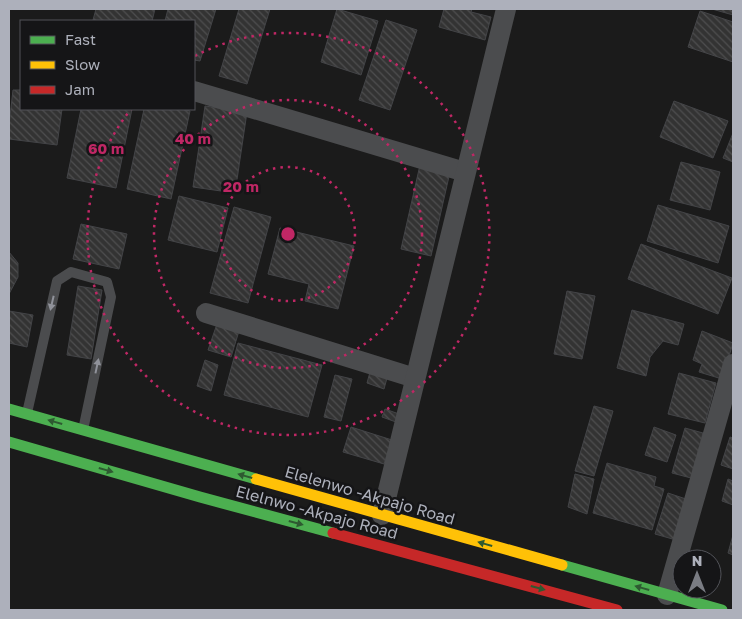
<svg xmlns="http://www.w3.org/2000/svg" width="742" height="619" font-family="'Golos Text',sans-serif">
  <defs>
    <pattern id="building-back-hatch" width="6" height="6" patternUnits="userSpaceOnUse" patternTransform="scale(1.25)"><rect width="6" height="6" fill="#333"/><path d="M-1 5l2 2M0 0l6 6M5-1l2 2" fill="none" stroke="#4e4e4f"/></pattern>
  </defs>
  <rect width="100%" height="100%" fill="#1b1b1b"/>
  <g fill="url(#building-back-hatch)" stroke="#434447">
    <path d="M96 9H155L152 21H97L93 20Z"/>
    <path d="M168 9H216L200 61 194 60V21H165Z"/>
    <path d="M239 9H270L247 84 219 76Z"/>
    <path d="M337 9 378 21 361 75 321 62Z"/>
    <path d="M444 9H472L471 12 491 17 485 40 439 27Z"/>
    <path d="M712 9H733V15Z"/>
    <path d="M700 11 733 22V62L688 47Z"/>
    <path d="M386 20 417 30 390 110 359 100Z"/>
    <path d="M13 90H21V109H62L57 145 9 139V125Z"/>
    <path d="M674 101 728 121 713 158 660 137Z"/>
    <path d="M205 106 247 112 235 193 193 187Z"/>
    <path d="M81 109H132L116 188 67 178Z"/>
    <path d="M144 109H182L190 111 171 199 127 189Z"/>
    <path d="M733 133V162L723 158Z"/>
    <path d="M681 162 720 172 710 210 670 200Z"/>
    <path d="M420 165 450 172 431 256 401 249Z"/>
    <path d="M179 196 228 208 217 252 168 240Z"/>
    <path d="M658 205 729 226 718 263 647 241Z"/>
    <path d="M234 207 271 217 248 303 210 293Z"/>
    <path d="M81 224 127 234 119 269 73 259Z"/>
    <path d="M280 228 354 246 338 309 305 301 309 284 268 274Z"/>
    <path d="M641 244 732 278 718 314 628 279Z"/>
    <path d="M9 252 18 263V277L9 294Z"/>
    <path d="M78 286 102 290 91 359 67 355Z"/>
    <path d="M567 291 595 296 582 359 554 354Z"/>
    <path d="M632 310 684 324 678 345 663 341 650 357 646 376 617 368Z"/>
    <path d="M9 311 33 315 27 347 9 343Z"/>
    <path d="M217 324 239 331 231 357 208 350Z"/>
    <path d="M702 331 733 343 722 379 699 372 702 364 693 360Z"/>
    <path d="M238 343 322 365 308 417 224 395Z"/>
    <path d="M205 360 218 365 211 391 197 386Z"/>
    <path d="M370 372 387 378 384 389 367 383Z"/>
    <path d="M679 373 716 383 705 423 668 414Z"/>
    <path d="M335 375 352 379 341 421 324 417Z"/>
    <path d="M594 406 613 411 594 476 575 471Z"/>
    <path d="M385 409 399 414 396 422 382 417Z"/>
    <path d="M351 427 392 440 384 464 343 452Z"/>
    <path d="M654 427 676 435 667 462 645 455Z"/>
    <path d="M685 428 703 433 691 478 672 473Z"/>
    <path d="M730 437 733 438V469L721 465Z"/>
    <path d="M607 463 656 477 654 486 664 489 652 530 593 513Z"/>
    <path d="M575 474 594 479 587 514 568 507Z"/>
    <path d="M728 479 733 481V505L722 501Z"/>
    <path d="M668 493 689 500 676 540 655 534Z"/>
    <path d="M733 535V555L728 553Z"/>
  </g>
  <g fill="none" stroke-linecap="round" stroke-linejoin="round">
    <path stroke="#4b4c4e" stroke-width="10" d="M27 413 57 281 71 272 107 282 111 297 83 430"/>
    <g stroke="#4b4c4e" stroke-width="20">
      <path d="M194 91 465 172"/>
      <path d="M206 313 415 378"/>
      <path d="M382 515 506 9"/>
      <path d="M667 595 733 364"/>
    </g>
    <g stroke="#4caf50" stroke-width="11">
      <path d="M9 409 256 479"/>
      <path d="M9 442 200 497 333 533"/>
      <path d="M562 565 722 610"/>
    </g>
    <path stroke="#ffc107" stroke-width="11" d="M256 479 562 565"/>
    <path stroke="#c62828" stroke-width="11" d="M333 533 617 610"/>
  </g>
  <defs><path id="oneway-solid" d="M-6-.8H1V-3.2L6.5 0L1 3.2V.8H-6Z" transform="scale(1.25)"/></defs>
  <g fill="#90929a">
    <use href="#oneway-solid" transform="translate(52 303) rotate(103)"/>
    <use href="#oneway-solid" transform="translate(97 366) rotate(-78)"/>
  </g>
  <g fill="#2e5a31">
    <use href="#oneway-solid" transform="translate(55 422) rotate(-164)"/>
    <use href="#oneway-solid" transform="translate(106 470) rotate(16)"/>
    <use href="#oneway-solid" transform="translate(245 476) rotate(-164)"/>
    <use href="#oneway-solid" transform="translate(296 523) rotate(15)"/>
    <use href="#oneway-solid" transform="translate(485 544) rotate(-164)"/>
    <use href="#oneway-solid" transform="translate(538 588) rotate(15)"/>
    <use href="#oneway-solid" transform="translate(642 588) rotate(-164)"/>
  </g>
  <g fill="none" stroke="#c02765" stroke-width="2.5" stroke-dasharray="2.5 5">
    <circle cx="288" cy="234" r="67"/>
    <circle cx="288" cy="234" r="134"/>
    <path d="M195 56A201 201 0 1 1 131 109"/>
  </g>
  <g text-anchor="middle" stroke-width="5" stroke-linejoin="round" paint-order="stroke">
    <g font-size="16" fill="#adb0bb" stroke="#151517">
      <text transform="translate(370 495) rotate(16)" y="6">Elelenwo -Akpajo Road</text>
      <text transform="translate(317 512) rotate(15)" y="6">Elelnwo -Akpajo Road</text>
    </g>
  </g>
  <circle cx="288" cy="234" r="8" fill="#c02765" stroke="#151517" stroke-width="2.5"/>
  <g font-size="15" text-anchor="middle" font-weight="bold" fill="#c02765" stroke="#151517" stroke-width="5" stroke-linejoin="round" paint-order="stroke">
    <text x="193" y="144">40 m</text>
    <text x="106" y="154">60 m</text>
    <text x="241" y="192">20 m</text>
  </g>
  <rect width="742" height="619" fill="none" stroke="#adb0bb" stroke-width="20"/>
  <rect x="20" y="20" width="175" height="90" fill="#151517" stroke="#525359"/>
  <rect x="30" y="36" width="25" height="8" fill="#4caf50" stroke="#525359"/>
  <text x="65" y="45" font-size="15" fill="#adb0bb">Fast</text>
  <rect x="30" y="61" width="25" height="8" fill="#ffc107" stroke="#525359"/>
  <text x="65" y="70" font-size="15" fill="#adb0bb">Slow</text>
  <rect x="30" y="86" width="25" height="8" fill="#c62828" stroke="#525359"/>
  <text x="65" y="95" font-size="15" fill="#adb0bb">Jam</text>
  <g transform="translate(697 574)"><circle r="24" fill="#151517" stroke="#525359"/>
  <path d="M0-4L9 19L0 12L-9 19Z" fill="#7a7c83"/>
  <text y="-8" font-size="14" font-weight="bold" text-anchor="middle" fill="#adb0bb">N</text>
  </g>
</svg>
